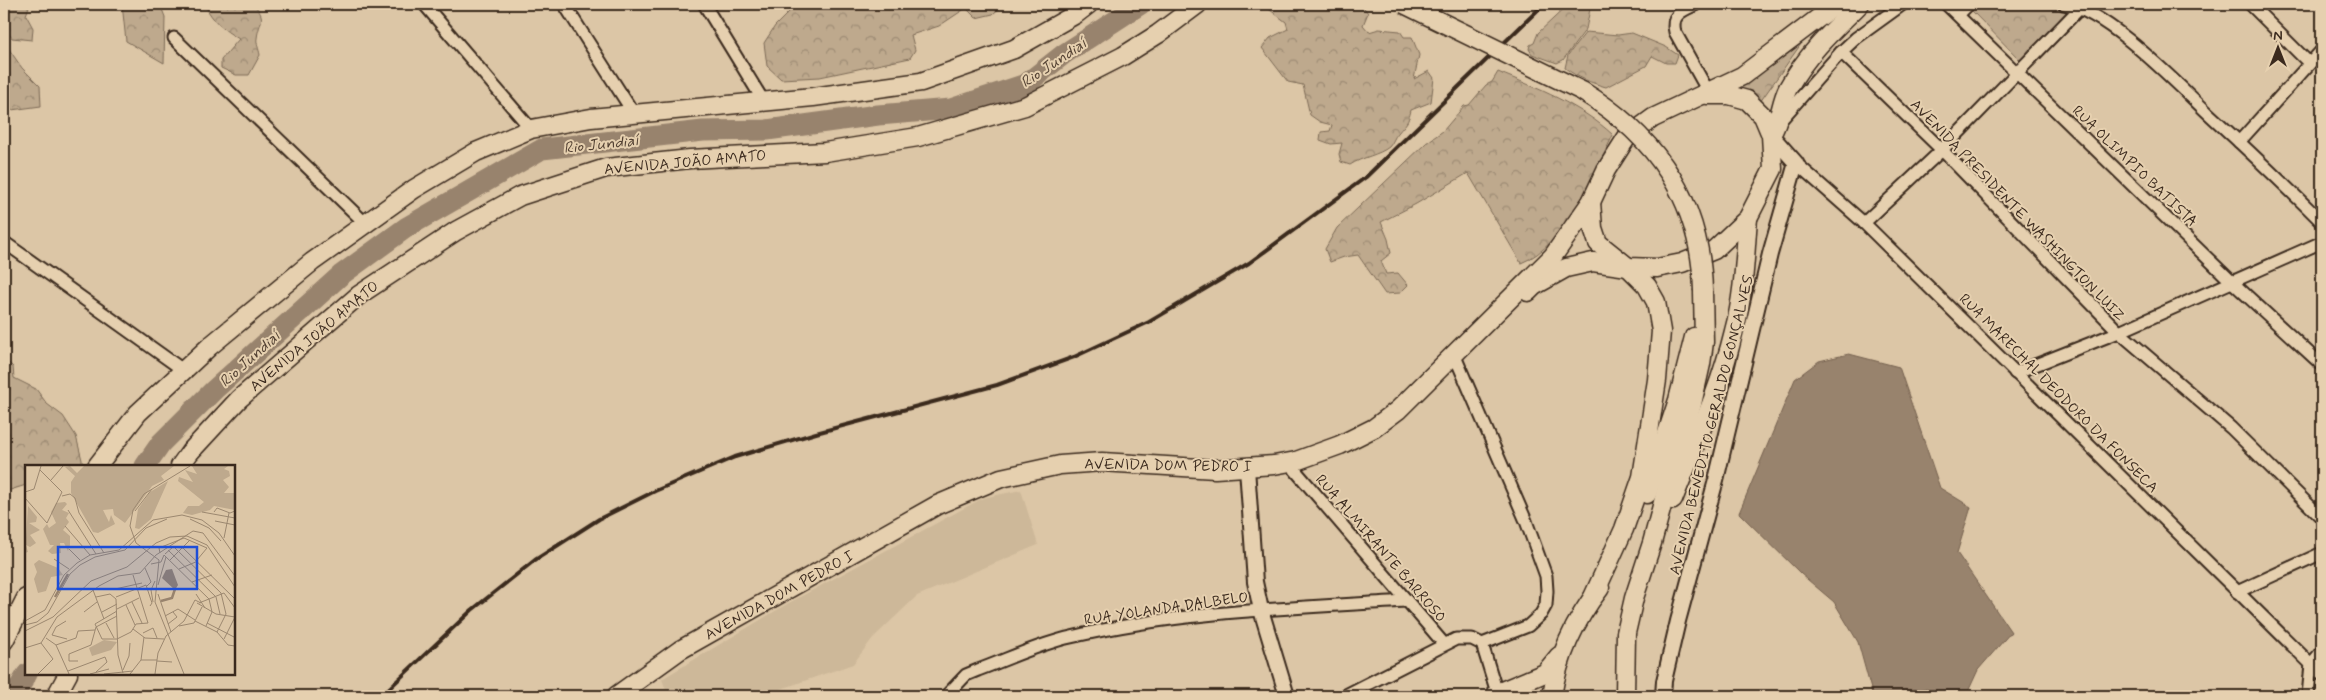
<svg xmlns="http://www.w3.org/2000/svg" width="2326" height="700" font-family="Mynerve,sans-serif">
  <defs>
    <pattern id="forest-crowns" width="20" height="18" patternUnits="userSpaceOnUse" patternTransform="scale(1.25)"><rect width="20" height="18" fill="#bea98d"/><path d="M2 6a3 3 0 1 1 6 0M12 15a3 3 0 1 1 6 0" fill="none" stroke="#9c8a73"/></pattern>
  </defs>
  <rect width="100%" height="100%" fill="#dcc6a6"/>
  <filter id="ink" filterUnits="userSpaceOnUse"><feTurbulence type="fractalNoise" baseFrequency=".02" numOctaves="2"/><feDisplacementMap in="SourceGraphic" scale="10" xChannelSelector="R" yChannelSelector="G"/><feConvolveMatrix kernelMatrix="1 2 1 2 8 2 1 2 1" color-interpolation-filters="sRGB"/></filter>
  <g filter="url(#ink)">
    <path fill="#cdb899" d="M1021 490 1038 545 917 596 873 638 853 664 761 696H668L662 679 787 604 983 498Z"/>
    <g fill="url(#forest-crowns)" stroke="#7c6a56">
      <path d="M4 4H30L26 15 33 28 32 40 12 38 4 27Z"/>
      <path d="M122 4H160L165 17 164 63 126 41Z"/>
      <path d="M204 4H253C268 19 259 21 257 38 256 43 259 49 260 55L249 75H236L221 68V60L239 39C222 29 213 21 204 4Z"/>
      <path d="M797 4H1004L993 14 976 18 966 8 939 26 911 35 915 50 910 58 820 77 781 79 767 66 764 43 775 26Z"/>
      <path d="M1262 4H1361L1368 13 1363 25 1369 32 1379 29 1400 31 1404 37H1412L1419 55 1414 79 1429 71 1434 78 1431 102 1411 110C1408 124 1406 123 1398 133 1394 137 1393 143 1389 147 1379 155 1362 157 1350 165L1341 162 1339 154 1342 143 1331 144 1320 140 1321 132 1330 131 1332 125 1320 122 1310 115 1303 85 1288 82 1262 48 1270 38 1288 29 1286 22Z"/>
      <path d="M1569 4H1591L1586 29 1563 60 1557 63 1532 54 1529 49 1530 45 1534 43 1538 33Z"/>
      <path d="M1972 4H2003L2068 10 2023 63 1971 10Z"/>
      <path d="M1813 27 1760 102 1731 86Z"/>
      <path d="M1586 32 1618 35 1632 33 1666 47 1678 55 1675 63H1666L1652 56 1646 66 1606 87C1591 83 1577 77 1565 68L1568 55Z"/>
      <path d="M4 42 22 68 40 86 41 106 4 111Z"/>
      <path d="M1498 72C1537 88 1581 105 1613 135 1593 176 1566 245 1521 263L1468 173 1416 204 1381 222 1388 239 1391 253 1381 261 1386 274 1398 273 1408 285 1400 293 1385 294 1358 255 1344 257 1330 262 1325 249 1337 228 1426 143 1443 131 1464 106 1469 105 1486 85 1492 82Z"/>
      <path d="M4 358 13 367 14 378 36 389 47 404 63 416 76 436 82 460V466H26V485L4 492Z"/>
    </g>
    <path fill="#98836d" stroke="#735f4d" d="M1849 354 1899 367 1940 488 1971 507 1957 553 2011 632 1978 670 1966 696H1935L1926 688C1909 694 1890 700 1872 693L1858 642 1834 602 1801 574 1739 513 1795 379 1819 361Z"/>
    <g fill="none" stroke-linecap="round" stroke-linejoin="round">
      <g stroke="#98836d" stroke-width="21">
        <path d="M145 466 161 443 214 390 341 275 407 227 542 149 703 131 767 130 878 115 951 109 1026 84 1064 54 1141 4"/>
        <path d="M14 696 27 674"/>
      </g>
      <g stroke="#3b2a1e" stroke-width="15">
        <g id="minor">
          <path d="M424 4 531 129"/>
          <path d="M564 4 634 114"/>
          <path d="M704 4 764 102"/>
          <path d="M1697 4C1684 10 1670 14 1675 32L1709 93"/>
          <path d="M1946 4 2231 281 2322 365"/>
          <path d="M2064 4C2108 11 2176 83 2209 114 2247 149 2285 185 2322 222"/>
          <path d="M2250 4 2309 63"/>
          <path d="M1959 14 1969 4"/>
          <path d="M174 38 366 224"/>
          <path d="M1841 52 1942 150 2119 332 2231 428 2322 518"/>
          <path d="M1780 121 1841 52 1856 38 1903 4"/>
          <path d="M2239 142 2322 50"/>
          <path d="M1796 163 1864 223 2322 675"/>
          <path d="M1864 223 1942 150 2084 4"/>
          <path d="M4 242 183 370"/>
          <path d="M1454 354 1526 521 1546 576 1547 591 1546 605 1541 614 1528 626 1482 644"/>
          <path d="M2015 373 2119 332 2322 242"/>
          <path d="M1295 470 1444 644"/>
          <path d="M2237 592 2322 553"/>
          <path d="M2311 664 2322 651"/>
          <path d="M946 696 966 675 978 670C1008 659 1039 644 1071 637 1180 611 1294 608 1406 601"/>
          <path d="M1344 696 1456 639H1472L1482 644 1498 696"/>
          <path d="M2308 696 2311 664"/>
        </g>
      </g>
      <g stroke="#3b2a1e" stroke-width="18">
        <g id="tertiary">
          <path d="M1247 468 1255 582 1261 610 1287 696"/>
          <path d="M1663 696 1664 681 1678 621 1716 480 1770 254 1796 163 1771 135"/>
        </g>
      </g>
      <g stroke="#3b2a1e" stroke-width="21">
        <g id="primary">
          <path d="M1771 135C1781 119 1780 104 1788 88 1806 55 1833 30 1860 4"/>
          <path d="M1591 202 1593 228 1598 243 1628 267 1647 286 1656 302 1661 331 1657 380 1642 477 1624 529 1593 597"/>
          <path d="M1528 292 1534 286 1566 268 1593 262 1628 267 1657 268 1682 263 1714 250 1748 218 1773 169 1771 135 1763 116 1747 100 1729 95H1707"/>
          <path d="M97 466 138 413 210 346 312 262 414 189 476 152 531 129 591 118 813 97 921 82 1014 49 1076 14 1089 4"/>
          <path d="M180 466 190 452 239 399 359 295 456 231 520 196 606 168 690 159 825 152 918 137 1025 106 1123 56 1158 34 1198 4"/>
          <path d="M1647 494 1678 400 1694 337"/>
          <path d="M1673 500C1695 444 1720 389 1734 331 1744 295 1745 255 1748 218"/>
          <path d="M4 641 26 598"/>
          <path d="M1497 693 1545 673 1559 656"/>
          <path d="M56 696 68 674"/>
          <path d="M616 696 680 650 937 505 1001 478 1060 465 1102 462 1215 469 1274 465 1296 461 1340 445 1374 428 1398 410 1553 256 1591 202 1606 170 1627 137 1653 118 1742 76 1837 4"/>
          <path d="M1552 696C1558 657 1576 619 1600 588"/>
          <path d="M1625 696 1626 633 1634 598 1652 543 1669 480 1692 404 1701 364 1704 342 1703 291"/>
        </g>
      </g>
      <use href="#minor" stroke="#e6d0af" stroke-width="11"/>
      <use href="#tertiary" stroke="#e6d0af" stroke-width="14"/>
      <use href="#primary" stroke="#e6d0af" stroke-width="18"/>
      <path stroke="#3b2a1e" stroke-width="4" d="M381 696 472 610 535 560 599 519 655 491 735 457 816 433 997 385 1074 357 1149 322 1249 263 1366 177 1544 4"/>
      <g stroke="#3b2a1e" stroke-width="21" stroke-linecap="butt">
        <path id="primary-bridge" d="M1404 4 1582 91C1657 137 1701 201 1703 291"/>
      </g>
      <use href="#primary-bridge" stroke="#e6d0af" stroke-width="18"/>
    </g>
  </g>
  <g text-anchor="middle" stroke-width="4" stroke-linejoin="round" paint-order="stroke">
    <g font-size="15" fill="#3b2a1e" stroke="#e6d0af">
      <text transform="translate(685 162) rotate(-5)" y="5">AVENIDA JOÃO AMATO</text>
      <text transform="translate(2135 166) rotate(44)" y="5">RUA OLIMPIO BATISTA</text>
      <text transform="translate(2018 210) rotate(46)" y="5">AVENIDA PRESIDENTE WASHINGTON LUIZ</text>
      <text transform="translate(314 336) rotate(-40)" y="5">AVENIDA JOÃO AMATO</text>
      <text transform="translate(2059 393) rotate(45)" y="5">RUA MARECHAL DEODORO DA FONSECA</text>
      <text transform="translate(1711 425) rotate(-76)" y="5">AVENIDA BENEDITO GERALDO GONÇALVES</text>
      <text transform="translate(1168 465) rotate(1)" y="5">AVENIDA DOM PEDRO I</text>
      <text transform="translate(1381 548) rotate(49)" y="5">RUA ALMIRANTE BARROSO</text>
      <text transform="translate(779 595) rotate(-29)" y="5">AVENIDA DOM PEDRO I</text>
      <text transform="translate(1166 608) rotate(-8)" y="5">RUA YOLANDA DALBELO</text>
    </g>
    <g font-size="16" font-style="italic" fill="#524032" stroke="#e6d0af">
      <text transform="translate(1053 62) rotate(-34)" y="6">Rio Jundiaí</text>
      <text transform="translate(601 143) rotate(-6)" y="6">Rio Jundiaí</text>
      <text transform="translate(249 358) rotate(-42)" y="6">Rio Jundiaí</text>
    </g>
  </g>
  <g transform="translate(25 465)">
    <rect width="210" height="210" fill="#dcc6a6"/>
    <path d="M45 1 52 8 59 1H149L136 11 139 15 127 21 100 58 89 50 88 44 78 45 84 57 86 50 90 59 73 68 68 67 46 28V17L50 11 40 2ZM167 1H203L199 4 204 6 205 11 198 15 204 22 199 28H210V45L189 41 185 45 167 50 158 48 163 41H174L179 37 153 16 154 12 168 17 160 5 172 9ZM143 16 126 54 114 64 110 63 113 44 125 27ZM40 37 42 39 37 45 44 48 41 53 44 57 38 65 45 71V80L43 86 39 78H35L36 88 27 89 23 86 29 80H25L18 64 22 59 24 63 31 58 26 47 31 38ZM3 41 12 52 11 57 4 58 15 65 5 70 11 78 5 82 1 80 3 87 0 88ZM14 95 33 103 38 110 26 112 21 126 13 128 9 114 12 107 9 99ZM79 175 92 177 86 185 67 191 64 183Z" fill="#bea98d"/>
    <path d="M147 104 153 120 150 125 137 113 141 105Z" fill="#98836d"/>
    <path fill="none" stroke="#98836d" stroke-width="2.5" d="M30 132 43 109M136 136 147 133 150 124"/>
    <path fill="none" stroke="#9c8870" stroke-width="1" d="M26 15 38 1M0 27 9 24 16 1M37 31 45 29 50 33 54 48 79 88M0 33 22 58 37 27 15 5M43 45 71 89M110 46 127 24M177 47 210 53M189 47 192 43 205 48 210 46M165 54 184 63 196 76M190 56 210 60M40 61 65 90M199 73 204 48M150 83 196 128 201 149 192 167M44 84 55 95M143 85 191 132 195 149M135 88 134 83 159 73 182 83 172 95M140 89 148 82 158 83 210 134M139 90 184 134 187 147 181 161M29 94 44 104M145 95 165 75M126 99 136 97 139 90M120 103 126 117 122 121M154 104 173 96M167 117 187 110M133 120 141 92M90 124 117 118M68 125 79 154M133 129 146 167M171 129 180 143M71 132 85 129 91 134 93 190 98 208M91 132 121 120 127 138 125 141M107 137 117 158M128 137 126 125 130 116M172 138 191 149 210 152M174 138 199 128 210 143M101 140 110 160M92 144 114 133M92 146 70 159 77 174H92L106 167 111 159 123 158 108 110M59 147 72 137M77 147 92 139M140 151 153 144 170 155M0 156 20 145 39 110 52 98 65 90 94 85 128 55 157 50 177 55 194 68 210 91M41 156 31 162 27 170 42 174M170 156 192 167 203 180 210 181M81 158 89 173M182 158 209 172M143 159 152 152 148 147M0 160 12 157 23 148 45 109 55 100 70 92 100 85 121 63 142 54M154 161 169 158 177 142M108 164 120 173 139 174M0 166 28 152 66 116 102 102 131 78 145 72 162 71 182 80 210 122M118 168 128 163 132 173M21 173 31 180 44 209M199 174 210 152M31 180 51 173 53 166 70 165M0 183 16 178 32 152 74 121 93 111 115 108 131 90 168 66 178 68 210 111M116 195 119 172M116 195H132M53 196H44V189L66 180 71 162 92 151M132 196 147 197M98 205 104 191 105 178M43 206 80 192 82 197 71 207M13 209 28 194 16 178M65 209 84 204M79 209 108 206M105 209 116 195M130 209 133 188 141 171 159 156 170 135 176 138M159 209 130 137 134 95 111 78 105 61 108 45 119 29 165 1"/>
    <path fill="#1d4ed8" fill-opacity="0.15" stroke="#1d4ed8" stroke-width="2.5" d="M33 82H172V124H33Z"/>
    <rect width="210" height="210" fill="none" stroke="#3b2a1e" stroke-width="2.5"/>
  </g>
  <rect width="2326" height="700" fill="none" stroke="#e6d0af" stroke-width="20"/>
  <rect x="10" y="10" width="2306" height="680" fill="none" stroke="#3b2a1e" stroke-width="2" filter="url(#ink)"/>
  <g transform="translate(2278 48)" stroke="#e6d0af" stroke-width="4" paint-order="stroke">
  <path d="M0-4L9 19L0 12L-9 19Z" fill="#3b2a1e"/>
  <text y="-8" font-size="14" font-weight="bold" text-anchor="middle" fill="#3b2a1e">N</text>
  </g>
</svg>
